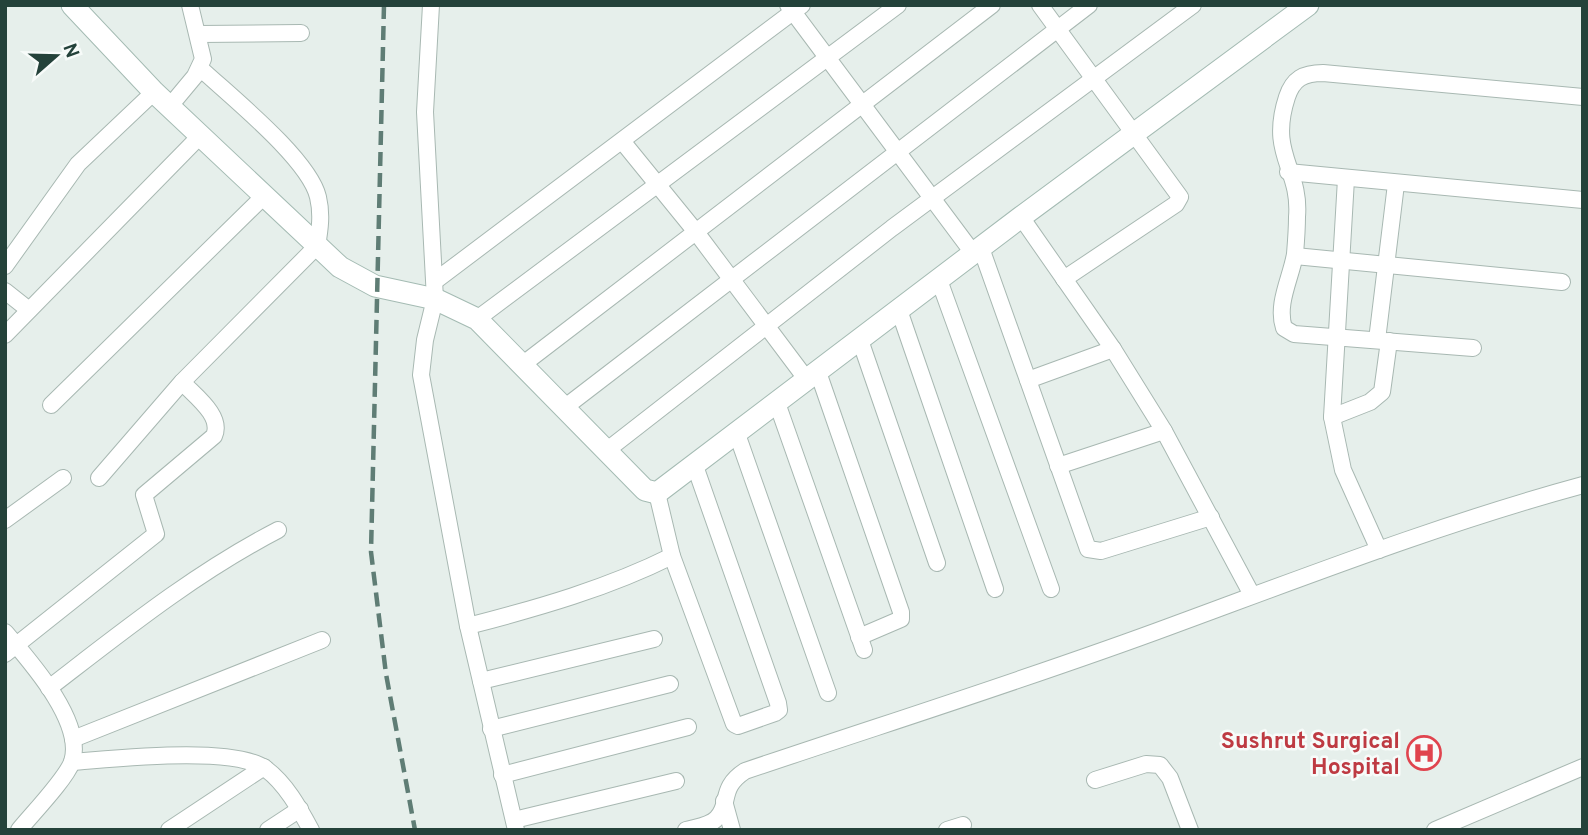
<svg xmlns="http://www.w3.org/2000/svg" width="1588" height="835" font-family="Overpass,sans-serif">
  <rect width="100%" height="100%" fill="#e6efeb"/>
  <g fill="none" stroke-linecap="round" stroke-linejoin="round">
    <g stroke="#a8b8b2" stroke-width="18">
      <g id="street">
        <path d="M431 5 425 112 435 299 425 340 421 375 468 626 516 830"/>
        <path d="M788 5 973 253"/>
        <path d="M1040 5 1180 197 1176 204 1064 279"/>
        <path d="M200 34 301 33"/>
        <path d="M170 106 195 76 203 59 190 5"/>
        <path d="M622 141 696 232 807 380"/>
        <path d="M1288 172 1583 200"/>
        <path d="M1346 179 1332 417 1343 470 1379 550"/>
        <path d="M1021 217 1113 349 1164 431 1252 595"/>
        <path d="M981 248 1088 549 1101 551 1211 517"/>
        <path d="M1295 256 1562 282"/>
        <path d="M5 266 78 164 154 92"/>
        <path d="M939 280 1051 589"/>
        <path d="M435 281 802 5"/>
        <path d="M5 291 29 310"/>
        <path d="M899 310 995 589"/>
        <path d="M477 319 898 5"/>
        <path d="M5 335 200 136"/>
        <path d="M860 340 937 563"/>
        <path d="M1377 340 1396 184"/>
        <path d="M1473 348 1294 334 1284 328C1276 304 1291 278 1295 254 1296 242 1297 229 1297 217 1301 168 1268 155 1287 97 1293 79 1303 73 1323 73L1583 97"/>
        <path d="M522 365 992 5"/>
        <path d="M818 372 901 612V619L859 637"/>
        <path d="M1028 380 1113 349"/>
        <path d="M777 403 864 650"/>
        <path d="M51 405 264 196"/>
        <path d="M564 408 1089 5"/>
        <path d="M1332 417 1370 402 1382 392 1389 341"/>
        <path d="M737 434 828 693"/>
        <path d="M606 451 892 228 1193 5"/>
        <path d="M1058 466 1164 431"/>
        <path d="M99 478 182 382 317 246C320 229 322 214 318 197 309 159 230 96 200 68"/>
        <path d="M657 493 672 556 734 724 738 726 775 713 779 710 778 703 695 466"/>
        <path d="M5 520 63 478"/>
        <path d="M468 626C538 608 608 588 672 556"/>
        <path d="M5 632C29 660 85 722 72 762 65 780 32 814 19 830"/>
        <path d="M5 654 156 534 144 495 214 436C223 416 195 396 182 382"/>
        <path d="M481 681 654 639"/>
        <path d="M49 688C123 631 195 573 278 530"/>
        <path d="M491 729 670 684"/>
        <path d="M73 739 322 640"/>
        <path d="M72 762C113 759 234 745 266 769 286 784 299 808 311 830"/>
        <path d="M502 775 688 727"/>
        <path d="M1095 780 1146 764 1160 765 1170 778 1190 830"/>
        <path d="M724 801 732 830"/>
        <path d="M514 820 676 781"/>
        <path d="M169 830 264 767"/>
        <path d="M268 830 300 809"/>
        <path d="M686 830C696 827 710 826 717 818 731 803 719 788 745 771 887 723 1031 678 1171 626 1307 576 1443 523 1583 485"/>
        <path d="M947 830 963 825"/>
        <path d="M1435 830 1583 767"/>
      </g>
    </g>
    <g stroke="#a4bbb3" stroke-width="23">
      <path id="secondary" d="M72 5 154 92 340 267 375 286 435 299 477 319 645 490 657 493 1021 217 1308 5"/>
    </g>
    <use href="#street" stroke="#fff" stroke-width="16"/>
    <use href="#secondary" stroke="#fff" stroke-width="21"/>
    <path stroke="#5f7d75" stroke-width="4.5" stroke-dasharray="14 7" stroke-linecap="butt" d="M384 5 371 552 386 674 415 830"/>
  </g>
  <defs>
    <g id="hospital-ring" transform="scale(1.75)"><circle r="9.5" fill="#f7fbf9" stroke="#e0444e" stroke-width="1.5"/><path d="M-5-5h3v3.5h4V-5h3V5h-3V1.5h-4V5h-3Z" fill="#e0444e"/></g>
  </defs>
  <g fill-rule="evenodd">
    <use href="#hospital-ring" x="1424" y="753"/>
  </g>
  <g text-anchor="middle" stroke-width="5" stroke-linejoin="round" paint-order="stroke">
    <g font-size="23" font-weight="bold" fill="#be3a42" stroke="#f7fbf9" text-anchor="end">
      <text x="1400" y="748">Sushrut Surgical<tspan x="1400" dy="26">Hospital</tspan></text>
    </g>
  </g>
  <rect width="1588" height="835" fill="none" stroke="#24423a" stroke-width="14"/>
  <g transform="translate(56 56) rotate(70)" stroke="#f7fbf9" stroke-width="5" paint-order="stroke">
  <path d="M0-5L12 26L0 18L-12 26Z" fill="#24423a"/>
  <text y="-10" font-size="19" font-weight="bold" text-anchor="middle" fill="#24423a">N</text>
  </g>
</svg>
